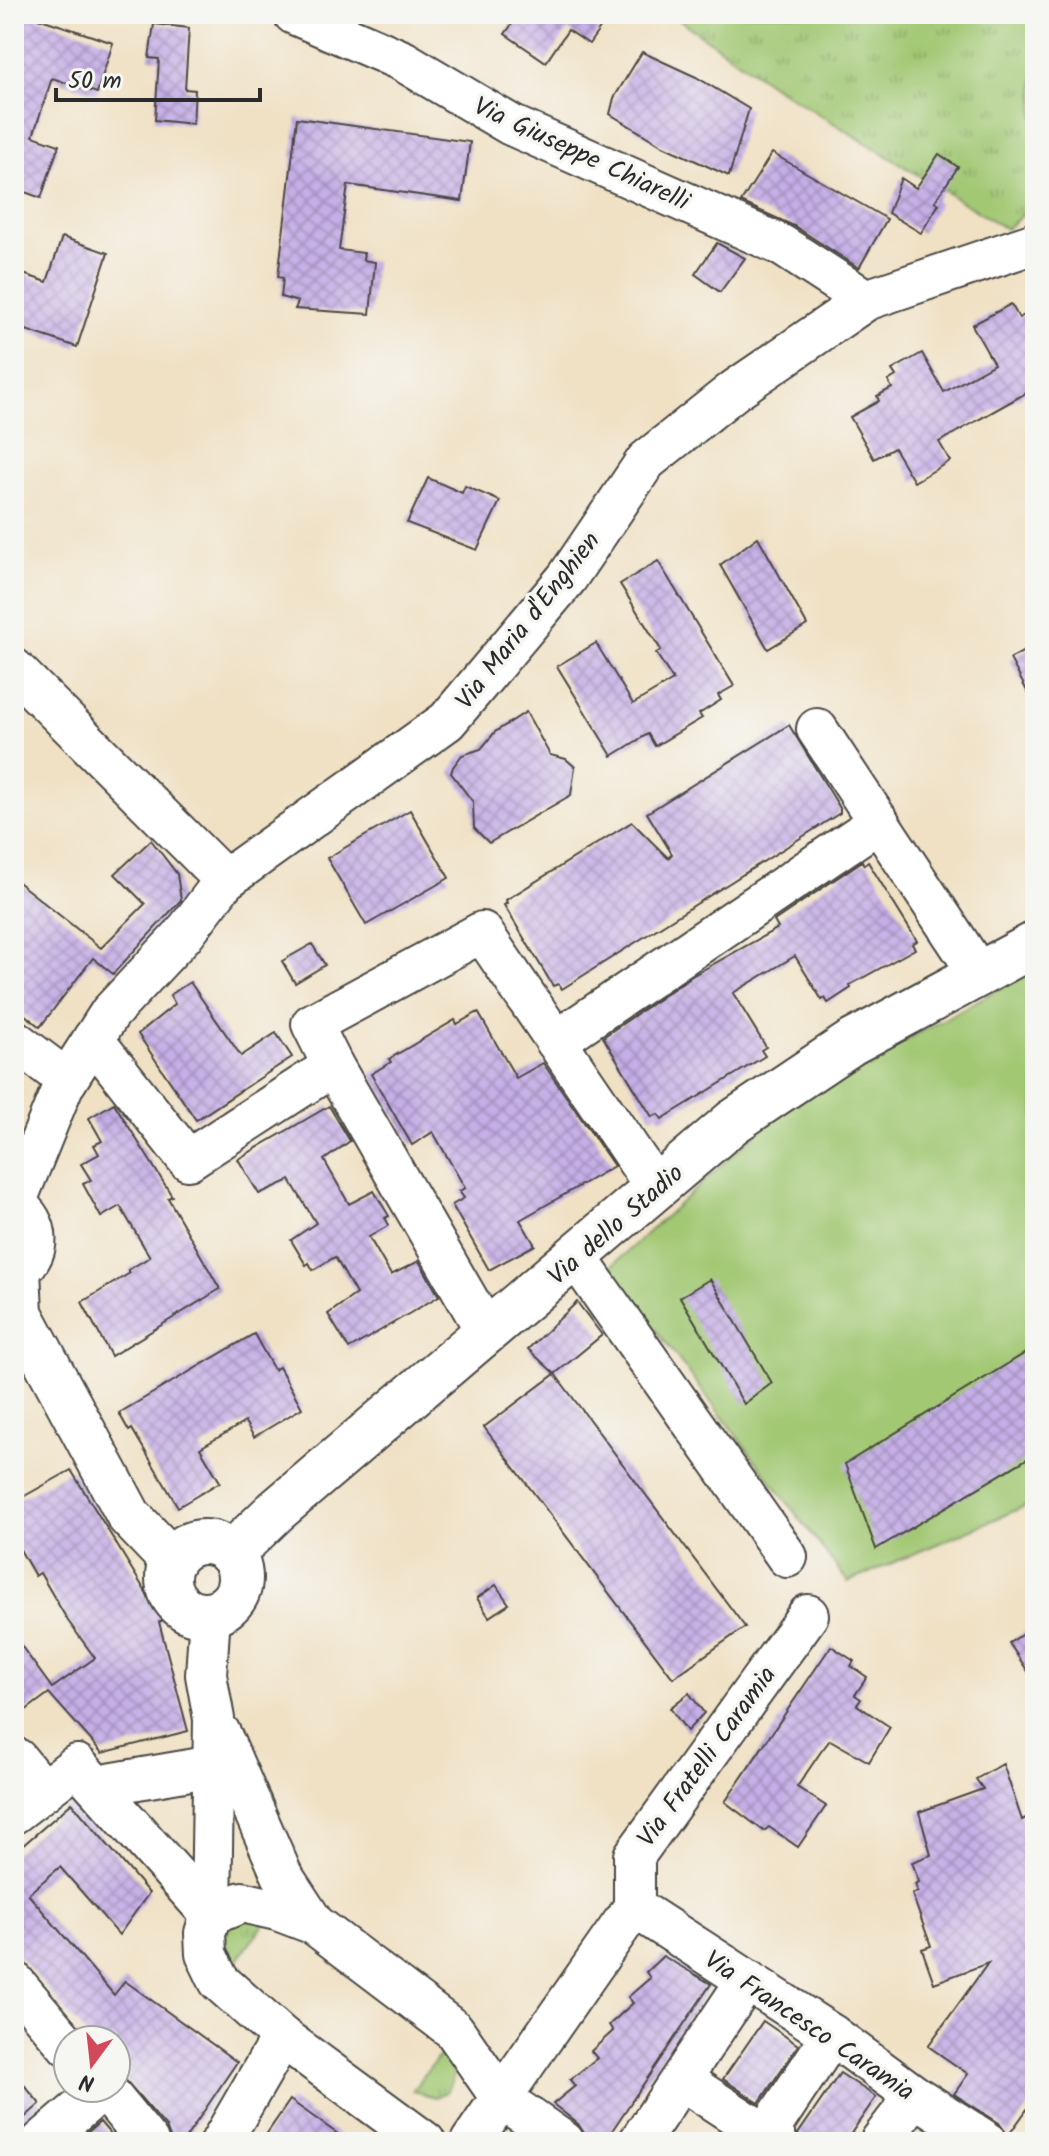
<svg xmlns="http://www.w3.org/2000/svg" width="1049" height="2156" font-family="Kalam,sans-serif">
  <defs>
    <pattern id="grass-tufts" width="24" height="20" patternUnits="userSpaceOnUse" patternTransform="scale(2)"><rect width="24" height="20" fill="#a2c873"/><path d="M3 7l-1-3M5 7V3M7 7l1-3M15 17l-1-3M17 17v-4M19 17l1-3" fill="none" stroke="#84a35f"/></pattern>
    <pattern id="building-cross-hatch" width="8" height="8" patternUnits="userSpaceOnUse" patternTransform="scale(2)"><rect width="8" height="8" fill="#c6afe7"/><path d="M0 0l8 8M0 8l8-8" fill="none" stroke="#a18fbb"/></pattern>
  </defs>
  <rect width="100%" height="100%" fill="#f6f6f2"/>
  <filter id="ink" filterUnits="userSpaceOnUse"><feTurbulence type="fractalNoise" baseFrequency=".0125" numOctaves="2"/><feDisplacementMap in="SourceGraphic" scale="16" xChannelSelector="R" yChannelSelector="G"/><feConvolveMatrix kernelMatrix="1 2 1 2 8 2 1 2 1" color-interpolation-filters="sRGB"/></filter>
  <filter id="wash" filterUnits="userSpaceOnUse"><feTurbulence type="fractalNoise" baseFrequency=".006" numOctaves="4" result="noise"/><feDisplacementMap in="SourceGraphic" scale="32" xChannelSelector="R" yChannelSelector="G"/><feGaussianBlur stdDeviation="1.8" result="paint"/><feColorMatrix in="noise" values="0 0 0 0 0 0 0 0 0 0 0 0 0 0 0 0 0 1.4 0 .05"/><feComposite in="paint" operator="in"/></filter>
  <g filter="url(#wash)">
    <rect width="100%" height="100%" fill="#f0e1c5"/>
    <g fill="url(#grass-tufts)" stroke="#667a4f" stroke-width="2">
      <path d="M671 14H1034L1035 194 1032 207 1006 229 775 87Z"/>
      <path d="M235 1918 266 1922 232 1967C217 1950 223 1935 235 1918Z"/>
      <path d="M443 2051C458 2064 456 2075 447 2092L436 2097 412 2091Z"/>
    </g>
    <path fill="#a2c873" stroke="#667a4f" stroke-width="2" d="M1035 969V1502L848 1582 609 1268 785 1107Z"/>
    <g id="blocks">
      <g fill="url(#building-cross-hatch)">
        <path d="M14 14H26L113 43 97 93 52 78 33 136 59 145 41 198 14 188Z"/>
        <path d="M519 14H610L589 44 568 30 546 62 505 34Z"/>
        <path d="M154 24 189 28 185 89 195 90 193 124 155 120 159 59 149 58Z"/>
        <path d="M642 52 696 77 749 109 729 176 663 146 610 114 614 98Z"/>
        <path d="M297 118 470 142 462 201 348 185 339 250 364 253 363 260 375 262 370 314 295 309 298 302 281 297 283 278 278 277Z"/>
        <path d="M772 153 887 219 859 268 794 226 741 202Z"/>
        <path d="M939 154 958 167 935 201 939 204 921 233 888 213 901 178 916 188Z"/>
        <path d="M62 237 108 253 77 347 14 326V271L47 282Z"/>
        <path d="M717 243 745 258 720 292 695 274Z"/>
        <path d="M1011 304 1019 318 1035 309V388L939 442 950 461 914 482 894 448 874 459 850 417 879 401 877 396 892 388 888 381 896 376 892 370 922 353 944 392 994 364 972 325Z"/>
        <path d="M428 478 462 493 465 486 500 501 477 550 407 523Z"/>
        <path d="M758 537 807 625 768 649 720 565Z"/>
        <path d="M658 561 734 686 718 695 721 700 699 714 702 718 655 746 648 734 612 756 557 666 596 643 633 704 673 680 656 653 661 650 620 584Z"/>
        <path d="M1035 645V706L1010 659Z"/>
        <path d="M526 712 550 755 566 759 575 767 571 795 489 843 474 828 473 802 451 773 453 767 462 755 481 749 495 732Z"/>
        <path d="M789 725 840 808V813L562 989 558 984 553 986 504 905 507 903 506 900 632 822 668 858 672 854 647 813Z"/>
        <path d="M410 810 449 878 366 925 327 858Z"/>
        <path d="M151 840 177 874 181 900 113 974 93 958 40 1027 14 1006V879L101 948 145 904 115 874Z"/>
        <path d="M862 861 864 865 868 862 917 941 912 944 915 949 850 985 851 988 828 1003 825 998 822 1000 795 956 733 993 766 1047 761 1050 765 1056 662 1119 658 1114 652 1117 603 1037 692 976 778 928 774 921Z"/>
        <path d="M312 944 325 965 295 983 282 961Z"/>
        <path d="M190 982 241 1056 276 1033 292 1057 196 1120 138 1034 175 1004 170 995Z"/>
        <path d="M478 1012 516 1078 543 1063 614 1166 520 1220 535 1245 489 1270 452 1205 464 1198 459 1191 465 1188 433 1132 412 1145 371 1074 391 1062 389 1059 455 1020 457 1024Z"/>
        <path d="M114 1103 172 1196 168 1198 220 1289 111 1356 82 1302 130 1273 128 1270 150 1257 120 1206 101 1217 83 1184 91 1180 81 1164 99 1154 94 1145 102 1141 89 1118Z"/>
        <path d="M329 1106 350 1141 324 1160 349 1204 374 1191 389 1216 385 1218 389 1225 369 1237 391 1275 419 1261 439 1296 349 1349 328 1314 356 1294 335 1257 313 1270 309 1263 306 1265 291 1240 316 1223 290 1180 259 1194 238 1159Z"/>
        <path d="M710 1279 772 1383 744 1404 680 1297Z"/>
        <path d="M577 1302 602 1335 555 1374 528 1349Z"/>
        <path d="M254 1334 274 1370 279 1367 302 1408 254 1437 245 1422 200 1448 220 1482 178 1507 132 1429 129 1431 119 1413Z"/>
        <path d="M1035 1347V1454L876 1549 845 1464Z"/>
        <path d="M555 1374 745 1627 673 1678 484 1427Z"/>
        <path d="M71 1470 163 1620 159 1622 188 1731 102 1753 49 1693 14 1719V1636L52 1688 95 1658 68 1621 40 1573 35 1576 14 1539V1502Z"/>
        <path d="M496 1585 509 1604 489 1617 477 1598Z"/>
        <path d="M1035 1626V1682L1009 1643Z"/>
        <path d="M831 1646 854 1661 851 1666 867 1677 855 1695 861 1699 857 1705 890 1727 869 1762 830 1740 820 1753 797 1787 826 1806 798 1847 769 1827 764 1831 725 1802Z"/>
        <path d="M689 1693 704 1713 687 1731 670 1708Z"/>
        <path d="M1003 1764 1022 1820 1028 1817 1035 1835V2098L1008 2136 999 2123 954 2094 968 2074 928 2046 988 1963 934 1983 922 1949 931 1946 912 1894 918 1892 915 1884 919 1882 912 1862 931 1855 919 1812 983 1789 976 1779Z"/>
        <path d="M72 1803 149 1893 119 1935 60 1867 28 1894 114 1995 125 1981 237 2062 183 2142 171 2140 166 2127 116 2069V2040H90L14 1950V1853Z"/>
        <path d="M663 1956 711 1984 609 2135 604 2142H590L578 2124 553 2104 575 2086 570 2080 597 2058 591 2051 613 2031 609 2025 633 2003 628 1997 650 1978 646 1972Z"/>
        <path d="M763 2021 798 2045 759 2103 723 2079Z"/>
        <path d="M14 2073 40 2104 14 2127Z"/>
        <path d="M840 2073 876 2097 845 2142H800L798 2134Z"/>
        <path d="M290 2100 349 2142H261Z"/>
        <path d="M100 2122 117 2142H76Z"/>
      </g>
    </g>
  </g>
  <g filter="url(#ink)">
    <use href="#blocks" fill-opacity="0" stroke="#494642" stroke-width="2"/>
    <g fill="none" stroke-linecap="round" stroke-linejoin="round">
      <g stroke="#494642" stroke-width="44">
        <g id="minor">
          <path d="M294 14 403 61 511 125 781 245 866 300"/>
          <path d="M14 669 225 880"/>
          <path d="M817 729 979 974"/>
          <path d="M93 1039 188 1160 333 1066 487 1333"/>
          <path d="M14 1040 67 1080"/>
          <path d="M556 1041 879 822"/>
          <path d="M333 1066 312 1024 482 932 656 1188"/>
          <path d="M14 1206 63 1086 110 1013 183 935 225 880 447 721 567 578 646 461 735 390 866 300 1035 243"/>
          <path d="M576 1257 787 1557"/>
          <path d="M210 1614 206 1675 214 1719 211 1915 205 1933 206 1954 219 1981 282 2037 425 2142"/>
          <path d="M220 1733 282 1875 314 1924"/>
          <path d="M17 1759 43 1791"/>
          <path d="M97 1786 213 1766"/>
          <path d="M14 1813 77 1765 211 1915"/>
          <path d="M634 1907 832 2035 915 2096 987 2142"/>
          <path d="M634 1907V1856L808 1615"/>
          <path d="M211 1915 242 1902 277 1910 314 1924 454 2030 501 2098 471 2142"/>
          <path d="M14 1982 68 2046"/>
          <path d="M682 2080 777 2142"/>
          <path d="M104 2088 148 2142"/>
          <path d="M41 2142 104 2088"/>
          <path d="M221 2142 282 2037"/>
          <path d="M564 2142 501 2098 634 1907"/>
          <path d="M639 2142 747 1980"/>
          <path d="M761 2142 832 2035"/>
          <path d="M880 2142 915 2096"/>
        </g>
      </g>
      <g stroke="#494642" stroke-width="48">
        <g id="major">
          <path d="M14 1206C39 1223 41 1255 14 1271"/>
          <path d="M18 1269 20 1313 129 1516 172 1561"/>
          <circle cx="204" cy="1578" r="36"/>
          <path d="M231 1554 276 1511 733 1122 851 1043 1035 944"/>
        </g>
      </g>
      <use href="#minor" stroke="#fff" stroke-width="40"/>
      <use href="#major" stroke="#fff" stroke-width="44"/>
    </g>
  </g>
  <g text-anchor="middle" stroke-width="7" stroke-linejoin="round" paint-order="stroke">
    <g font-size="26" fill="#2b2b2b" stroke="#f6f6f2">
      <text transform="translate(582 153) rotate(25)" y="9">Via Giuseppe Chiarelli</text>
      <text transform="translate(527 620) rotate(-52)" y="9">Via Maria d'Enghien</text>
      <text transform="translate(615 1224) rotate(-41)" y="9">Via dello Stadio</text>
      <text transform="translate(706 1756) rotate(-54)" y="9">Via Fratelli Caramia</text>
      <text transform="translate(810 2025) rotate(34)" y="9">Via Francesco Caramia</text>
    </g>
  </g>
  <rect width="1049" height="2156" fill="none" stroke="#f6f6f2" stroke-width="48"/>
  <g transform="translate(92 2064) rotate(195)"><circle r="38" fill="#f6f6f2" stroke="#a5a5a2" stroke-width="2"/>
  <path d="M0-6L14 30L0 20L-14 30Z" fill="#d1495b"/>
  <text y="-12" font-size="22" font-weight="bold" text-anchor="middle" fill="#2b2b2b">N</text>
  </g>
  <path d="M56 88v12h204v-12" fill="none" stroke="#2b2b2b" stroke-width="4"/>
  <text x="68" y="88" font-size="24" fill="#2b2b2b" stroke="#f6f6f2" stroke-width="6" paint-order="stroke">50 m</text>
</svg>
